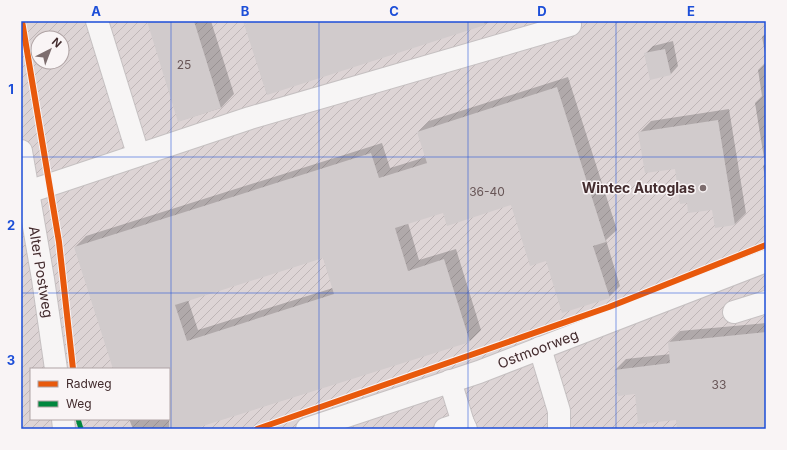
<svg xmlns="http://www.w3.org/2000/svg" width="787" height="450" font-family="Inter,sans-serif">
  <defs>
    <pattern id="industrial-furrows" width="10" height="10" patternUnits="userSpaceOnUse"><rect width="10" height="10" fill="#ddd4d5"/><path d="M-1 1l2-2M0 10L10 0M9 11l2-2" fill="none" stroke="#bfb6b7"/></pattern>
  </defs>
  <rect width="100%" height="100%" fill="#eae5e6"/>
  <path fill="url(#industrial-furrows)" fill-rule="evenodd" d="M21 21H766V429H21ZM38 38H62V62H38ZM31 369H169V419H31Z"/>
  <g fill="#0003" fill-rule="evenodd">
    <path d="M148 21H211L234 94 221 108 179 121Z"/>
    <path d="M244 21H493L267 94Z"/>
    <path d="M766 33V59L762 37Z"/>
    <path d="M673 41 678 66 671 74 645 54 653 46Z"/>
    <path d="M766 62V183L763 166 765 164 755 103 762 96 758 70Z"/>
    <path d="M568 77 617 230 606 240 620 286 609 297 547 260 511 204 443 212 408 223 419 260 456 249 481 330 470 341 190 429H133L129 419H169V369H114L75 247 86 236 382 143 390 168 426 157 418 132 429 121ZM323 257 333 288 198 330 188 300Z"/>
    <path d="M729 109 746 213 735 224 716 227 713 209 688 201 676 168 640 132 651 121Z"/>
    <path d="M766 323V429H678L677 418 636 393 615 370 626 359 671 354 669 342 680 331Z"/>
  </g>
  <g fill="#d1cbcc" fill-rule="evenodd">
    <path d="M147 21H194L221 108 178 122Z"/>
    <path d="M243 21H484L485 25 267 95Z"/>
    <path d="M665 49 671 75 650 80 644 53Z"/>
    <path d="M557 87 606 242 593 246 610 298 562 313 546 261 530 266 511 205 447 226 443 213 395 228 408 271 444 259 470 342 193 429H169V369H113L74 247 371 153 379 178 427 163 417 132ZM323 258 334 294 187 341 175 305Z"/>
    <path d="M718 120 735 225 715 228 712 210 688 213 687 203 680 204 675 169 645 173 638 132Z"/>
    <path d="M766 332V429H677L676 420 638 424 635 394 618 396 614 370 670 363 668 342Z"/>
  </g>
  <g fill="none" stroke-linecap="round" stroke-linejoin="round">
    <g stroke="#c6c1c2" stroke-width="24">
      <g id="minor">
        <path d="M97 21 138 154"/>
        <path d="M21 151 43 279 56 369"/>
        <path d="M28 192 250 118 570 25"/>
        <path d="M734 312 766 302"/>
        <path d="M540 348 559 411V429"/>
        <path d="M450 381 463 423"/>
        <path d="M63 419 64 429"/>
        <path d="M307 429 479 372 766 261"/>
        <path d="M445 429 463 423 466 429"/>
      </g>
    </g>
    <use href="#minor" stroke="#f7f5f5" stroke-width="22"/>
    <path stroke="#00873e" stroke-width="5" stroke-dasharray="10 5" stroke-linecap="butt" d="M78 419 81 429"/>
    <g stroke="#f9f4f5" stroke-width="8">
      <g id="cycleway">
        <path d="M22 21 59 242 73 369"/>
        <path d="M257 429 609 307 766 245"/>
      </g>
    </g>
    <use href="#cycleway" stroke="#e8590c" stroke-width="6"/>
  </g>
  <path fill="none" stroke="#1d4ed8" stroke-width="1" stroke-opacity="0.55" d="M171 21V429M319 21V429M468 21V429M616 21V429M21 157H766M21 293H766"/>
  <circle fill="#7d6d6e" stroke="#f9f4f5" stroke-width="1.5" cx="703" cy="188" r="4"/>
  <g text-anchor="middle" stroke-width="3" stroke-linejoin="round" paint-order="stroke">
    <g font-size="12" fill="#685657">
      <text x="184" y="69">25</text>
      <text x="487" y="196">36-40</text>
      <text x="719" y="389">33</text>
    </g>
    <g font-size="14" font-weight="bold" fill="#432c2e" stroke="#f9f4f5" text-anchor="end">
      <text x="695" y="193">Wintec Autoglas</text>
    </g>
    <g font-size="14" fill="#432c2e" stroke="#f9f4f5">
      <text transform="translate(41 272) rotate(81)" y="5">Alter Postweg</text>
      <text transform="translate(538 349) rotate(-21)" y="5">Ostmoorweg</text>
    </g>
  </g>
  <rect width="787" height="450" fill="none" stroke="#f9f4f5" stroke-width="44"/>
  <rect x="30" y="368" width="140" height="52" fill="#f9f4f5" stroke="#b0a4a5"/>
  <rect x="38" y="381" width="20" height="6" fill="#e8590c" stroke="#b0a4a5"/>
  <text x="66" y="388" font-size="12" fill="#432c2e">Radweg</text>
  <rect x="38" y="401" width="20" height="6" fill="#00873e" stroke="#b0a4a5"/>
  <text x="66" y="408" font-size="12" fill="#432c2e">Weg</text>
  <g transform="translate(50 50) rotate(42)"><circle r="19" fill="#f9f4f5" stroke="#b0a4a5"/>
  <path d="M0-3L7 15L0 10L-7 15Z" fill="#7d6d6e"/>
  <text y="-6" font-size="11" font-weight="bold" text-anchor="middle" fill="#432c2e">N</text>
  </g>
  <rect x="22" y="22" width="743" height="406" fill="none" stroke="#1d4ed8" stroke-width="1.5"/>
  <g font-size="13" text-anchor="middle" font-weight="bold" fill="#1d4ed8">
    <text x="96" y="16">A</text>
    <text x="245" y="16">B</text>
    <text x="394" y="16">C</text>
    <text x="542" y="16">D</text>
    <text x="691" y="16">E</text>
    <text x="11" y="94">1</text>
    <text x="11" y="230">2</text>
    <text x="11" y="365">3</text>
  </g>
</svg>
